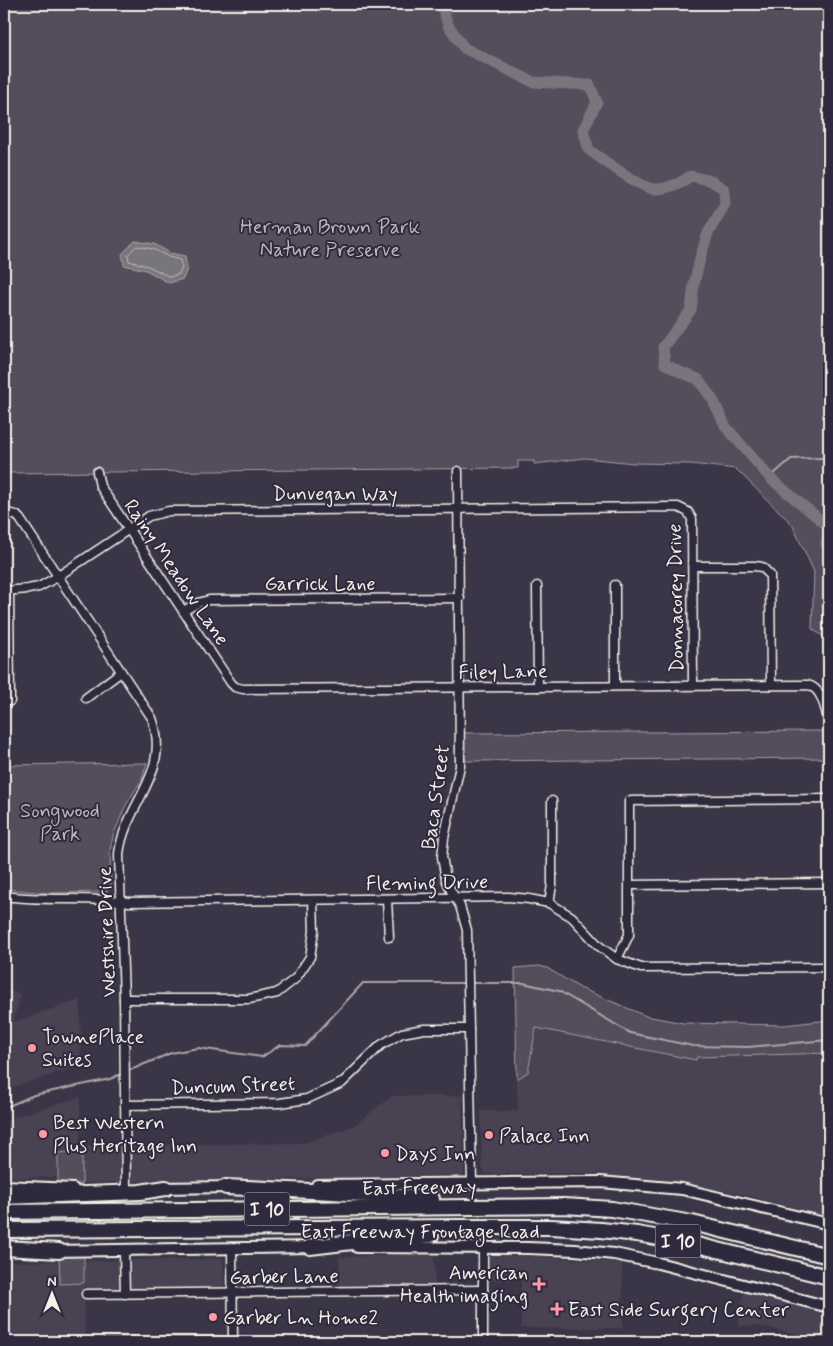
<svg xmlns="http://www.w3.org/2000/svg" width="833" height="1346" font-family="Mynerve,sans-serif">
  <rect width="100%" height="100%" fill="#3b3647"/>
  <filter id="ink" filterUnits="userSpaceOnUse"><feTurbulence type="fractalNoise" baseFrequency=".02" numOctaves="2"/><feDisplacementMap in="SourceGraphic" scale="10" xChannelSelector="R" yChannelSelector="G"/><feConvolveMatrix kernelMatrix="1 2 1 2 8 2 1 2 1" color-interpolation-filters="sRGB"/></filter>
  <g filter="url(#ink)">
    <g fill="#484352">
      <path d="M4 989 21 994 13 1022 80 1000 81 1065 4 1090Z"/>
      <path d="M536 1028 696 1060 697 1057 829 1053V1217L742 1194 684 1183 586 1173 486 1174 482 1168 481 1111H518L517 1079 528 1072Z"/>
      <path d="M392 1096H462L464 1175 82 1183V1146L305 1143 355 1125Z"/>
      <path d="M80 1097V1151L57 1152V1177L4 1178V1122L14 1117Z"/>
      <path d="M434 1254 435 1287H340L339 1257Z"/>
      <path d="M489 1256H534L622 1263 623 1328H521V1280H489Z"/>
      <path d="M223 1259 224 1290 85 1292V1261Z"/>
      <path d="M59 1261 60 1284 84 1283 85 1342H4V1262Z"/>
      <path d="M744 1291 768 1297 764 1312 768 1297 829 1313V1342L760 1326H738Z"/>
    </g>
    <g fill="#534e5c" stroke="#a4a0a2">
      <path d="M4 4H829V640L812 629 814 572 792 524 736 469 691 464 634 463 585 458 534 464V461H518V468L4 473Z"/>
      <path d="M829 731V758L465 761 464 733Z"/>
      <path d="M147 763 142 779 125 807 113 836 110 851 111 885 106 892 50 893 4 889V765Z"/>
      <path d="M539 966 547 968 580 988 646 1016 683 1023 784 1025 829 1020V1053L697 1057 696 1060 536 1028 528 1072 517 1079 515 968Z"/>
      <path d="M82 1151V1184H58V1153Z"/>
      <path d="M59 1255H84V1283L60 1284Z"/>
      <path d="M104 1336H222V1342H103Z"/>
    </g>
    <path fill="#78747b" stroke="#aaa6a7" d="M135 241 154 244 170 253 185 256 187 269 183 279 169 283 146 270 124 265 122 254Z"/>
    <g fill="none" stroke-linecap="round" stroke-linejoin="round">
      <path stroke="#c2bfbc" stroke-width="1" d="M137 246 153 249 169 257 180 260 182 268 179 274 170 277 148 266 129 261 128 255Z"/>
      <g stroke="#aaa6a7" stroke-width="2">
        <path d="M771 479 775 473 791 459 821 458 829 459"/>
        <path d="M470 983H523L559 991 630 1033 693 1046 748 1047 829 1040"/>
        <path d="M128 1071 171 1053 198 1048 262 1057 280 1045 305 1046 363 983H465"/>
        <path d="M4 1108 34 1095 110 1079 123 1073"/>
      </g>
      <path stroke="#78747b" stroke-width="11" d="M441 4 448 25 464 48 533 82 590 85 597 102 583 130 589 150C602 159 642 189 655 189 669 189 680 183 691 176L711 181 724 189 725 204 708 233 701 255 694 284 691 310 663 347 665 364 680 372 698 379 713 400 726 427 771 479 829 527 826 544 829 550"/>
      <g stroke="#f4f1e8" stroke-width="11">
        <g id="street">
          <path d="M458 471 460 766 444 838 442 857 446 879 451 891 460 906 467 930 472 1183"/>
          <path d="M97 472 100 486 231 683 235 687 243 689 808 685C823 689 825 710 829 723"/>
          <path d="M4 512 16 515 20 519 152 718C172 774 125 803 119 854L124 999 126 1188"/>
          <path d="M693 566H755L762 567 770 575 771 685"/>
          <path d="M615 585V686"/>
          <path d="M537 586 538 687"/>
          <path d="M4 591 28 589 39 587 57 577 149 516 169 511 678 507 688 512 692 519 693 685"/>
          <path d="M9 591 10 701"/>
          <path d="M183 611 198 603 209 600 460 598"/>
          <path d="M86 698 121 672"/>
          <path d="M630 885 829 883"/>
          <path d="M4 896C46 902 87 896 129 902L509 897 529 899 549 903 572 917 599 946 617 959 641 968 829 967"/>
          <path d="M387 900 389 937"/>
          <path d="M549 903 552 885V801"/>
          <path d="M617 959 629 935V801L829 799"/>
          <path d="M124 999H249L277 993 296 978 310 957 314 931 313 900"/>
          <path d="M125 1105 280 1103 307 1099 342 1083 381 1045 402 1033 424 1029H469"/>
          <path d="M232 1248 233 1342"/>
          <path d="M483 1248V1342"/>
          <path d="M124 1250 125 1294"/>
          <path d="M86 1294 483 1290"/>
        </g>
      </g>
      <g stroke="#f4f1e8" stroke-width="14">
        <g id="secondary">
          <path d="M317 1185 600 1182 682 1189 829 1224"/>
          <path d="M4 1186 73 1189"/>
          <path d="M160 1188 233 1187"/>
          <path d="M357 1247 528 1248 575 1250 614 1254 658 1263 829 1307"/>
          <path d="M52 1251 315 1247"/>
        </g>
      </g>
      <g stroke="#f4f1e8" stroke-width="18">
        <g id="highway">
          <path d="M226 1187 332 1192 432 1199"/>
          <path d="M4 1197 140 1192 166 1188"/>
          <path d="M4 1212 564 1206 612 1209 692 1223 829 1256"/>
          <path d="M4 1230 461 1227H551L601 1230 637 1234 693 1244 829 1277"/>
          <path d="M310 1247 352 1242 431 1235"/>
          <path d="M4 1248 59 1251"/>
        </g>
      </g>
      <use href="#street" stroke="#2f2a3d" stroke-width="8"/>
      <use href="#secondary" stroke="#2f2a3d" stroke-width="10"/>
      <use href="#highway" stroke="#2f2a3d" stroke-width="14"/>
    </g>
  </g>
  <g fill="#ff9aa2" stroke="#2f2a3d" stroke-width="2">
    <circle cx="32" cy="1048" r="5"/>
    <circle cx="43" cy="1134" r="5"/>
    <circle cx="489" cy="1135" r="5"/>
    <circle cx="385" cy="1153" r="5"/>
    <path d="M536.5 1276.5h5v5h5v5h-5v5h-5v-5h-5v-5h5z"/>
    <path d="M554.5 1301.5h5v5h5v5h-5v5h-5v-5h-5v-5h5z"/>
    <circle cx="213" cy="1317" r="5"/>
  </g>
  <g text-anchor="middle" stroke-width="4" stroke-linejoin="round" paint-order="stroke">
    <g fill="#2f2a3d" stroke="#b9b5b5" stroke-width="1">
      <rect x="244.5" y="1192.5" width="45" height="33" rx="4"/>
      <rect x="655.5" y="1224.5" width="45" height="33" rx="4"/>
    </g>
    <g font-size="19" font-weight="bold" fill="#f4f1e8">
      <text x="267" y="1216">I 10</text>
      <text x="678" y="1248">I 10</text>
    </g>
    <g font-size="20" fill="#bcb8b7" stroke="#2f2a3d">
      <text x="330" y="233">Herman Brown Park<tspan x="330" dy="23">Nature Preserve</tspan></text>
      <text x="60" y="817">Songwood<tspan x="60" dy="23">Park</tspan></text>
    </g>
    <g font-size="20" fill="#f4f1e8" stroke="#2f2a3d">
      <text x="335" y="500">Dunvegan Way</text>
      <text transform="translate(177 572) rotate(56)" y="7">Rainy Meadow Lane</text>
      <text x="320" y="590">Garrick Lane</text>
      <text transform="translate(675 598) rotate(-91)" y="7">Donnacorey Drive</text>
      <text transform="translate(503 671) rotate(-1)" y="7">Filey Lane</text>
      <text transform="translate(435 797) rotate(-82)" y="7">Baca Street</text>
      <text transform="translate(427 882) rotate(-1)" y="7">Fleming Drive</text>
      <text transform="translate(106 932) rotate(-92)" y="7">Westshire Drive</text>
      <text transform="translate(233 1085) rotate(-2)" y="7">Duncum Street</text>
      <text transform="translate(419 1187) rotate(-1)" y="7">East Freeway</text>
      <text x="420" y="1238">East Freeway Frontage Road</text>
      <text transform="translate(284 1276) rotate(-1)" y="7">Garber Lane</text>
    </g>
    <g font-size="20" fill="#f4f1e8" stroke="#2f2a3d" text-anchor="start">
      <text x="42" y="1043">TownePlace<tspan x="42" dy="23">Suites</tspan></text>
      <text x="53" y="1129">Best Western<tspan x="53" dy="23">Plus Heritage Inn</tspan></text>
      <text x="499" y="1142">Palace Inn</text>
      <text x="395" y="1160">Days Inn</text>
      <text x="528" y="1279" text-anchor="end">American<tspan x="528" dy="23">Health imaging</tspan></text>
      <text x="568" y="1316">East Side Surgery Center</text>
      <text x="223" y="1324">Garber Ln Home2</text>
    </g>
  </g>
  <rect width="833" height="1346" fill="none" stroke="#2f2a3d" stroke-width="20"/>
  <rect x="10" y="10" width="813" height="1326" fill="none" stroke="#f4f1e8" stroke-width="2" filter="url(#ink)"/>
  <g transform="translate(52 1294)" stroke="#2f2a3d" stroke-width="4" paint-order="stroke">
  <path d="M0-4L9 19L0 12L-9 19Z" fill="#f4f1e8"/>
  <text y="-8" font-size="14" font-weight="bold" text-anchor="middle" fill="#f4f1e8">N</text>
  </g>
</svg>
